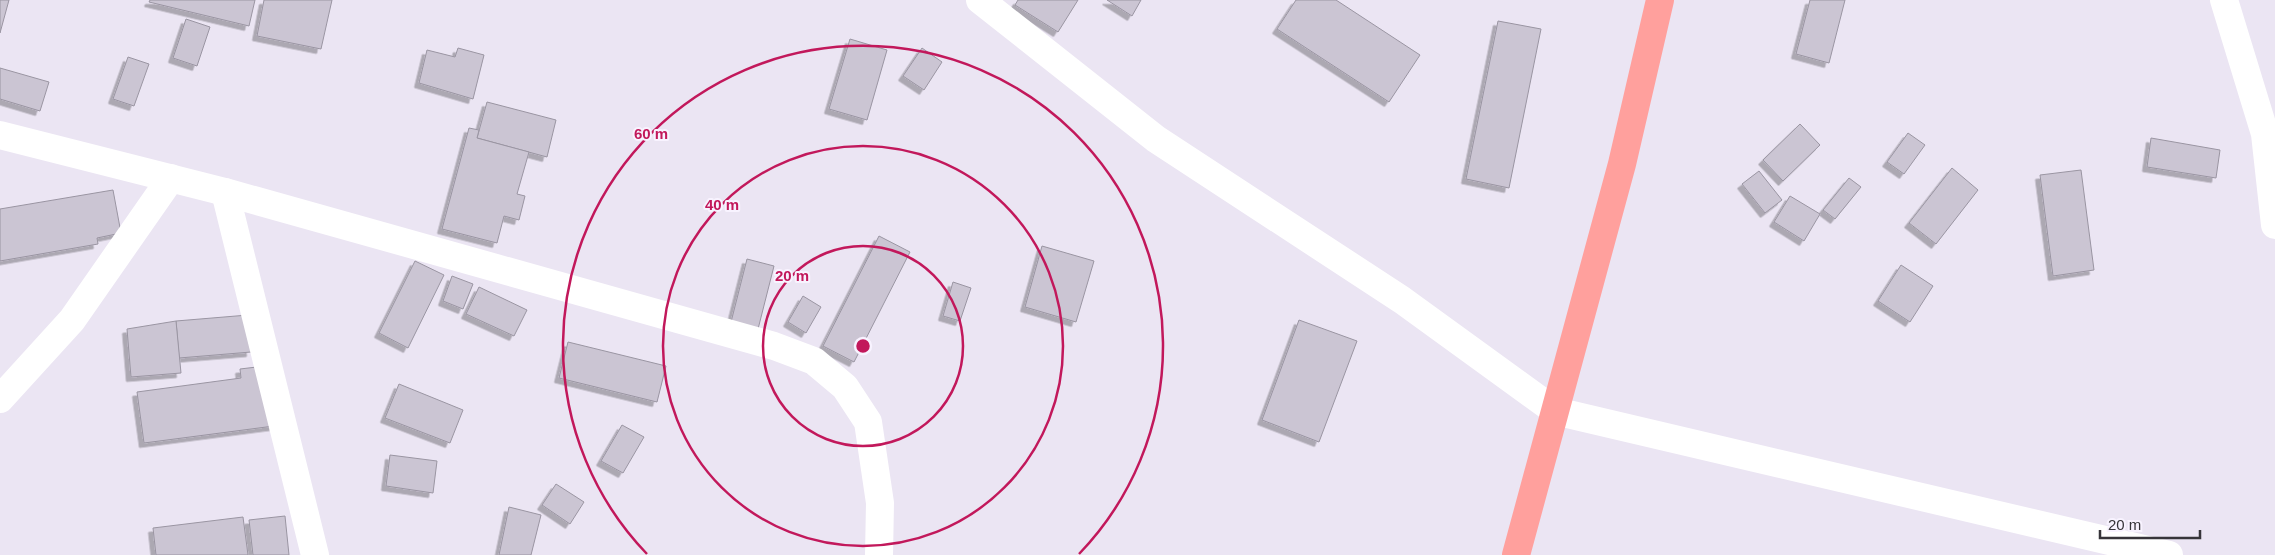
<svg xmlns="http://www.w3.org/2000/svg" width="2275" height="555" font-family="Arial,sans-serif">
  <defs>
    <filter id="shadow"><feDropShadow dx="-4.5" dy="4.5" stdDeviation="0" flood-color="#0004"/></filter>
  </defs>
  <rect width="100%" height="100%" fill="#ebe5f3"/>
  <g fill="#cbc5d3" stroke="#9a95a2" filter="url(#shadow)">
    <path d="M0 0H9L0 33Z"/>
    <path d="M150 0H255L249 26 149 2Z"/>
    <path d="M264 0H332L321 49 257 36Z"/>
    <path d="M1018 0H1078L1058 32 1015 5Z"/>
    <path d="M1107 0H1141L1132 16Z"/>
    <path d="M1296 0H1336L1420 55 1389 102 1277 29Z"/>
    <path d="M1810 0H1845L1829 63 1796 54Z"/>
    <path d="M186 19 210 27 197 66 173 58Z"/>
    <path d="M1498 21 1541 29 1509 188 1466 179Z"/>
    <path d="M850 39 887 50 867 120 829 109Z"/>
    <path d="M458 48 484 55 473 99 419 83 427 50 455 57Z"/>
    <path d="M922 48 942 62 924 90 903 76Z"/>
    <path d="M128 57 149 64 134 106 113 99Z"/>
    <path d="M0 68 49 82 40 111 0 99Z"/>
    <path d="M487 102 556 120 547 157 477 138Z"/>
    <path d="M1800 124 1820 145 1783 181 1763 160Z"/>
    <path d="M469 128 479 130 477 138 529 152 517 194 525 196 519 220 504 216 497 243 442 229Z"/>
    <path d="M1908 133 1925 145 1904 174 1887 162Z"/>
    <path d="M2151 138 2220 150 2216 178 2147 167Z"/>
    <path d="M1952 168 1978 190 1936 244 1909 223Z"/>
    <path d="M2081 170 2094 270 2053 276 2040 175Z"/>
    <path d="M1759 171 1782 200 1765 213 1742 184Z"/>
    <path d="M1849 178 1861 187 1835 219 1823 210Z"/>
    <path d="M113 190 121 233 97 238 98 244 0 261V209Z"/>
    <path d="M1790 196 1820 214 1804 241 1774 222Z"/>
    <path d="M879 236 910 252 854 362 823 346Z"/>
    <path d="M1042 246 1094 261 1076 322 1025 307Z"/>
    <path d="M747 259 774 266 756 337 729 330Z"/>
    <path d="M415 261 444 275 408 348 379 333Z"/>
    <path d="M1901 265 1933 286 1910 322 1878 301Z"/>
    <path d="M452 276 473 284 463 309 443 301Z"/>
    <path d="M953 282 971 288 960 321 943 316Z"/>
    <path d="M479 287 527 310 514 336 466 314Z"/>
    <path d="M803 296 821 307 806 333 788 322Z"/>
    <path d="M248 315 251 352 179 358 176 321Z"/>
    <path d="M1299 320 1357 341 1319 442 1262 420Z"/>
    <path d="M176 321 181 373 131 377 127 329Z"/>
    <path d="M568 342 666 366 657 402 559 378Z"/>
    <path d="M265 366 274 426 144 443 137 392 241 378 240 369Z"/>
    <path d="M399 384 463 410 450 443 385 418Z"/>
    <path d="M622 425 644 437 623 473 601 461Z"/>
    <path d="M390 455 437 461 433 493 386 486Z"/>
    <path d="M556 484 584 502 570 524 542 505Z"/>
    <path d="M509 507 541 515 531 555H499Z"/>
    <path d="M285 516 289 555H253L249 520Z"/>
    <path d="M243 517 248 555H156L153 528Z"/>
  </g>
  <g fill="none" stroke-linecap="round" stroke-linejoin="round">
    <g stroke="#fff" stroke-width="28">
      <path d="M980 0 1156 139 1402 300 1555 411 2169 555"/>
      <path d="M2224 0 2265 134 2275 225"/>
      <path d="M0 135 225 192 774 346 814 361 845 387 868 422 880 503 879 555"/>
      <path d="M225 192 315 555"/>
      <path d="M0 399 72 320 171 178"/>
    </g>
    <path stroke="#ffa09d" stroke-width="28" d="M1516 555 1622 164 1660 0"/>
  </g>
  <g fill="none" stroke="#c2185b" stroke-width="2.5">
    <circle cx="863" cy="346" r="100"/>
    <circle cx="863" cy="346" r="200"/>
    <path d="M647 554A300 300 0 1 1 1079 554"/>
  </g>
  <circle cx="863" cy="346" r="8" fill="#c2185b" stroke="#f8f3ff" stroke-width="2.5"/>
  <g font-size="15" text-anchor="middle" font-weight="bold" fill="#c2185b" stroke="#f8f3ff" stroke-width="4" stroke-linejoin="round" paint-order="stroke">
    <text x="651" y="139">60 m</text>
    <text x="722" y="210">40 m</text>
    <text x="792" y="281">20 m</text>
  </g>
  <path d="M2100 530v8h100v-8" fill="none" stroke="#363439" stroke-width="2.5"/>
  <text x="2108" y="530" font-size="15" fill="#363439" stroke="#f8f3ff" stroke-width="4" paint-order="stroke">20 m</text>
</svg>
